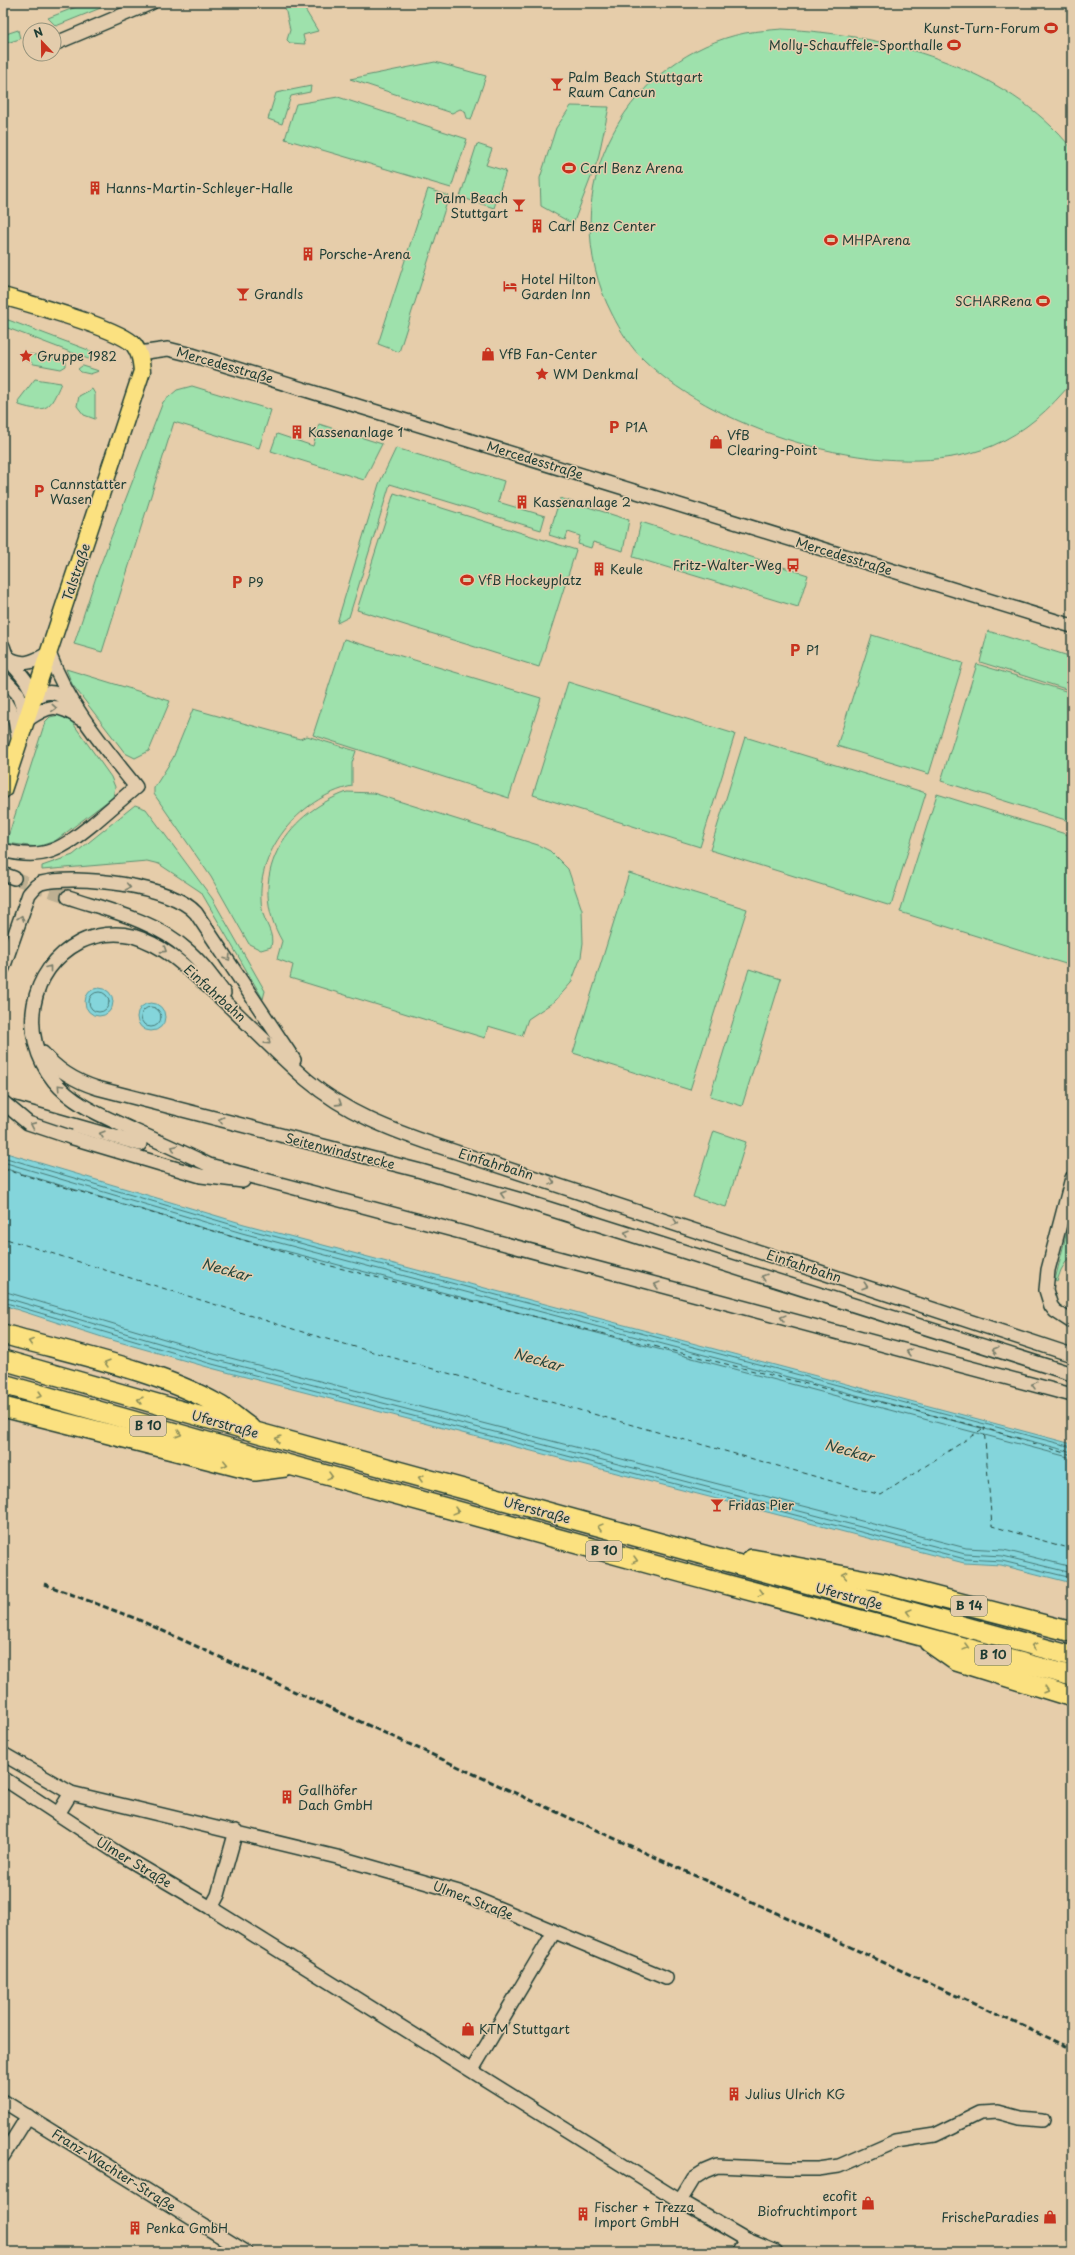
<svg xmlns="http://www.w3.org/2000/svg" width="1075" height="2255" font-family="'Playpen Sans',sans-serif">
  <rect width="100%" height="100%" fill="#e6cdaa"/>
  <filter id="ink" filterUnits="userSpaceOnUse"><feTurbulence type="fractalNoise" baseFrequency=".025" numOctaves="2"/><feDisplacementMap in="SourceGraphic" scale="8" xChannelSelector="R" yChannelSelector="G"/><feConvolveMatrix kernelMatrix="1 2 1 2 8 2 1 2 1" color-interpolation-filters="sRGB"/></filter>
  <g filter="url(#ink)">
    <g fill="#9ee1ac" stroke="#5e8f70">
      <path d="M86 3H113L56 26 48 18Z"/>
      <path d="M284 3H301L318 31 303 35 305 44 290 43 287 40 290 30Z"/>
      <path d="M782 29C884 34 1006 66 1072 149V382C1050 409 1025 432 992 446 893 487 719 433 644 360 631 348 620 330 612 314 582 256 583 188 614 131 640 82 690 44 745 33 757 31 770 30 782 29Z"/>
      <path d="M18 30 20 39 3 44V35Z"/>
      <path d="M435 62 486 76 471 120 467 118 465 111 460 109 452 113 350 79Z"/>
      <path d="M311 86 310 92 291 96 282 124 268 119 276 93Z"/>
      <path d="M338 97 467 139 451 188 285 139 296 104Z"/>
      <path d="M571 106 609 107 598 159 573 224 541 206 540 178 556 128Z"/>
      <path d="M477 144 492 149 486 165 506 171 494 208 460 197Z"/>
      <path d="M428 189 449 196 399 352 378 344Z"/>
      <path d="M3 318 91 351V360L5 327 3 326Z"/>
      <path d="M22 353 62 359 66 362V366L61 369 34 364 21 358 20 354Z"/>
      <path d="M82 366H83L99 371 90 374 81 372 78 369Z"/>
      <path d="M35 379 61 383C50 408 48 414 19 405L18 401Z"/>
      <path d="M192 386 271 410 259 448 174 422 102 652 74 644 98 571 163 402 177 390Z"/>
      <path d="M92 389 95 394V419L84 415 77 406 79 396Z"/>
      <path d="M319 424 382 444 364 480 271 451 277 434 313 446Z"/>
      <path d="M396 448 504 481 498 502 545 516 541 530 390 484 349 617 337 623 379 484Z"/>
      <path d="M394 493 576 550 539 667 357 610Z"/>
      <path d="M560 498 629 520 623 551 593 542 591 548 578 544 580 536 568 532 565 540 549 535Z"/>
      <path d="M641 522 808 575 798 607 633 557Z"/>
      <path d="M988 631 1072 657V691L980 662Z"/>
      <path d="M872 635 963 663 929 774 837 746Z"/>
      <path d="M344 639 541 698 509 798 313 735Z"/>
      <path d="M977 664 1072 693V822L941 781Z"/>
      <path d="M66 669 170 701 149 751 135 758 125 753 72 684Z"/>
      <path d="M568 682 735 734 700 847 533 795Z"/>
      <path d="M193 709 300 739 307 736 356 751 352 763V786C299 798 253 853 262 909 264 923 275 933 271 947L261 950 249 944 211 877 154 794V788L173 758Z"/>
      <path d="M59 715 72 722 111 777 115 787 113 797 55 841 37 847 6 843 45 722 50 717Z"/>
      <path d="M745 737 926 793 891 906 710 850Z"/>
      <path d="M347 792 373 793 538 845 550 851 568 869 582 910 583 943 581 957 571 983 555 1001 528 1019 522 1036 488 1026 485 1038 290 978 293 965 277 959 282 941C246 878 283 815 347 792Z"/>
      <path d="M937 794 1072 836V966L900 912Z"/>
      <path d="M135 805 146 809 212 898 265 991 263 999 201 892 159 864 147 861 42 870V866L73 855Z"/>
      <path d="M629 873 747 909 690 1090 573 1053Z"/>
      <path d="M749 969 781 979 742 1106 710 1096Z"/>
      <path d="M714 1131 746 1142 726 1207 693 1197Z"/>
      <path d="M1072 1221V1252L1061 1270 1057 1281 1055 1280 1057 1272 1069 1223Z"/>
    </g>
    <g fill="#84d5db" stroke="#5c9898">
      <circle cx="99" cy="1002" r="14"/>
      <circle cx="151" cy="1017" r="14"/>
      <path d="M3 1152 244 1224 1072 1444V1583L1001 1565 964 1563 211 1368 105 1338 3 1305Z"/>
    </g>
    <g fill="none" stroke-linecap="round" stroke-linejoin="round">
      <g stroke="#477a77" stroke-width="1">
        <circle cx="99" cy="1002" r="10"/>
        <circle cx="151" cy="1017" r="10"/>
        <path d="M3 1157 243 1228 1072 1447"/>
        <path d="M3 1162 242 1233 1072 1452"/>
        <path d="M3 1168 240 1239 1072 1458"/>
        <path d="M3 1291 215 1354 966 1548 1004 1550 1072 1567"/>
        <path d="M3 1297 213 1359 965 1554 1003 1556 1072 1573"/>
        <path d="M3 1302 212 1364 965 1559 1002 1561 1072 1578"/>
      </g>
      <g stroke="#24453c" stroke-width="1" stroke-dasharray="5 4" stroke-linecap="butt">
        <path d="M3 1169 331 1266 984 1428 881 1495 309 1334 3 1238"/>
        <path d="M1072 1455 984 1428 992 1526 1072 1549"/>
      </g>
      <path stroke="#beb092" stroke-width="13" stroke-dasharray="13 6" stroke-linecap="butt" d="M14 878 68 897"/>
      <g stroke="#1f3d34" stroke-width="16">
        <g id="minor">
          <path d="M54 44 151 3"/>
          <path d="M139 353 168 349 192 355 1072 626"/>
          <path d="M3 646C7 665 28 675 34 698 49 688 58 693 72 702"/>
          <path d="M3 678 18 694 27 720C50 704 57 703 81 719"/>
          <path d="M3 698 15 720 19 742"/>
          <path d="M3 850C45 862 63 848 94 823 108 811 122 799 136 787 101 743 69 706 49 653 34 661 24 668 7 657"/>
          <path d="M3 874 14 878"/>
          <path d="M68 897C107 910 154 920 186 949 201 961 212 977 224 993"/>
          <path d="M3 968 29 894 36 886 41 883C75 874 172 885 196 913L294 1060"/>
          <path d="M43 1053C58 1071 75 1081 97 1088L421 1171 521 1200 1072 1374"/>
          <path d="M7 1106 140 1144"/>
          <path d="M70 1137 201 1176 243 1181"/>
          <path d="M1072 1178 1048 1270 1046 1290 1051 1306 1055 1311 1072 1322"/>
          <path d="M1072 1355 438 1146C391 1130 346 1113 307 1080 272 1050 241 1015 206 985 184 965 163 945 133 936 116 932 96 934 80 942 28 969 18 1036 54 1081 74 1106 106 1117 135 1131 160 1142 185 1153 209 1165L1072 1395"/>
          <path d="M3 1754 71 1793 337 1857 459 1892 666 1978"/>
          <path d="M3 1778 116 1852 211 1908 680 2201 747 2240 776 2252"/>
          <path d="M58 1814 71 1793"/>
          <path d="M211 1908 218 1895 236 1831"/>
          <path d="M472 2070 554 1932"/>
          <path d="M3 2101 246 2252"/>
          <path d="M3 2156 28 2116"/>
          <path d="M680 2201 694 2178 705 2171 717 2166 787 2169H818L839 2166 896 2141 935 2135 980 2113 998 2112 1020 2118 1042 2120"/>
          <path d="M739 2252 747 2240"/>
        </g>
      </g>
      <g stroke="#1f3d34" stroke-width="19">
        <path id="major" d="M3 296C29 304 119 328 134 345 140 353 141 361 142 371L3 790"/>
      </g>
      <g stroke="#1f3d34" stroke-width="22">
        <g id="highway">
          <path d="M3 1334C70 1353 157 1370 217 1404 229 1410 238 1420 249 1427"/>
          <path d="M3 1360 259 1433 1072 1656"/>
          <path d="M3 1384 253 1455 687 1574 1072 1676"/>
          <path d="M3 1407 255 1471 285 1467"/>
          <path d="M752 1559 883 1583 1072 1632"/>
          <path d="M929 1642 956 1661 1072 1697"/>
        </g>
      </g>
      <use href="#minor" stroke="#e3ccac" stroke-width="13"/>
      <use href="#major" stroke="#fbe180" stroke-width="16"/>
      <use href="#highway" stroke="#fbe180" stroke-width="19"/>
      <path stroke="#1f3d34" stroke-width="3" stroke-dasharray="6 3" stroke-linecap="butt" d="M44 1584 137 1619 1072 2049"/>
      <g stroke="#1f3d34" stroke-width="16" stroke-linecap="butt">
        <path id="minor-bridge" d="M3 1102 28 1123 70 1137"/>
      </g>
      <use href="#minor-bridge" stroke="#e3ccac" stroke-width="13"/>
    </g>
    <defs><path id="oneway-chevron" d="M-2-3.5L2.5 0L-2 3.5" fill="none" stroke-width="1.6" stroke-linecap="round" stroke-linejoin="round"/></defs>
    <g stroke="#777d6a">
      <use href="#oneway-chevron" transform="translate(54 708) rotate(4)"/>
      <use href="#oneway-chevron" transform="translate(128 887) rotate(11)"/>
      <use href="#oneway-chevron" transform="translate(21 918) rotate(-71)"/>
      <use href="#oneway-chevron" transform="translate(164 950) rotate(33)"/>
      <use href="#oneway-chevron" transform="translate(228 958) rotate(57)"/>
      <use href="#oneway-chevron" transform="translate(49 968) rotate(-52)"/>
      <use href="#oneway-chevron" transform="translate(268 1042) rotate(44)"/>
      <use href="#oneway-chevron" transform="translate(60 1087) rotate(-133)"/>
      <use href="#oneway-chevron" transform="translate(339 1103) rotate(33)"/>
      <use href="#oneway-chevron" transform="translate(221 1120) rotate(-166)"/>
      <use href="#oneway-chevron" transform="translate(33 1125) rotate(-156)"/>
      <use href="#oneway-chevron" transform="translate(102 1134) rotate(-164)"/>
      <use href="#oneway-chevron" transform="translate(174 1148) rotate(-155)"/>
      <use href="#oneway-chevron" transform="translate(552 1182) rotate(18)"/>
      <use href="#oneway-chevron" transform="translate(503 1194) rotate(-164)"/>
      <use href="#oneway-chevron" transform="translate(675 1223) rotate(18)"/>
      <use href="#oneway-chevron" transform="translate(627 1233) rotate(-162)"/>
      <use href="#oneway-chevron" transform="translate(764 1277) rotate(-162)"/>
      <use href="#oneway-chevron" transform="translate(657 1285) rotate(-165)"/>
      <use href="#oneway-chevron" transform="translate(865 1286) rotate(18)"/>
      <use href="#oneway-chevron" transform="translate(783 1318) rotate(-165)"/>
      <use href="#oneway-chevron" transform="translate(995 1350) rotate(-162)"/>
      <use href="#oneway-chevron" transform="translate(909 1352) rotate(-165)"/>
      <use href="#oneway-chevron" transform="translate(1034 1385) rotate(-165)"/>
    </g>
    <g stroke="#8d8f5a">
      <use href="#oneway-chevron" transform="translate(31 1342) rotate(-164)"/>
      <use href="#oneway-chevron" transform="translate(107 1363) rotate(-164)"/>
      <use href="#oneway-chevron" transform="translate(40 1395) rotate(17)"/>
      <use href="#oneway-chevron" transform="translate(140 1400) rotate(-164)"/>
      <use href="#oneway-chevron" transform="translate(179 1434) rotate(16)"/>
      <use href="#oneway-chevron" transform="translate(278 1439) rotate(-165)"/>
      <use href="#oneway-chevron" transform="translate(225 1464) rotate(13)"/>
      <use href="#oneway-chevron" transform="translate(330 1476) rotate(15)"/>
      <use href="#oneway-chevron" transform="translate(421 1478) rotate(-165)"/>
      <use href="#oneway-chevron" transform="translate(456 1511) rotate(15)"/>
      <use href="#oneway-chevron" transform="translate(600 1527) rotate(-165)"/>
      <use href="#oneway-chevron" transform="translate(635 1560) rotate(15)"/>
      <use href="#oneway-chevron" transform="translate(845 1575) rotate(-169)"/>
      <use href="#oneway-chevron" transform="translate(761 1593) rotate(15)"/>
      <use href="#oneway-chevron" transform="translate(909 1612) rotate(-165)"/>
      <use href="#oneway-chevron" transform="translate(1034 1646) rotate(-165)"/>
      <use href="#oneway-chevron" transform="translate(966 1647) rotate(15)"/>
      <use href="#oneway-chevron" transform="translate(1046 1690) rotate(17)"/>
    </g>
  </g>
  <defs>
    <g id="stadium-bare" transform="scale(1.08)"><path d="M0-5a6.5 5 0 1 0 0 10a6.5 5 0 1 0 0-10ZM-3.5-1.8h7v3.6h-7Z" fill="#c8321e" stroke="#e3ccac" stroke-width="2.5" paint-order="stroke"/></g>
    <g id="bar-bare" transform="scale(1.08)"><path d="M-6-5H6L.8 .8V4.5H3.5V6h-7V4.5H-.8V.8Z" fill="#c8321e" stroke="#e3ccac" stroke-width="2.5" paint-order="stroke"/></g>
    <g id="building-bare" transform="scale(1.08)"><path d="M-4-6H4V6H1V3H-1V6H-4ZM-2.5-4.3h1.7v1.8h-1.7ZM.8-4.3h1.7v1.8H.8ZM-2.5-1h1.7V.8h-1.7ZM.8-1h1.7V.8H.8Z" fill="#c8321e" stroke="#e3ccac" stroke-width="2.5" paint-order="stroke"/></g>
    <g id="hotel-bare" transform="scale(1.08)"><path d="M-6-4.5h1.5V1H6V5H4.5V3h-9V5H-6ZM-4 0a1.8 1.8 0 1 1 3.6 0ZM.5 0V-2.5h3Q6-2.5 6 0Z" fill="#c8321e" stroke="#e3ccac" stroke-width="2.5" paint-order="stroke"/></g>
    <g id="shop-bare" transform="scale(1.08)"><path d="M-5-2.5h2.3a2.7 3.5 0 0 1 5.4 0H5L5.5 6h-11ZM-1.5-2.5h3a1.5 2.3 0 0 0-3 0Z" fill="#c8321e" stroke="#e3ccac" stroke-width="2.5" paint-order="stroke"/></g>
    <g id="sight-bare" transform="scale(1.08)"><path d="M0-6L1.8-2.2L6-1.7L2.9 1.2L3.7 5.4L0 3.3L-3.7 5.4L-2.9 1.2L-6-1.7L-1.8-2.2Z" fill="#c8321e" stroke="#e3ccac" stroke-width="2.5" paint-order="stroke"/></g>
    <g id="parking-bare" transform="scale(1.08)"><path d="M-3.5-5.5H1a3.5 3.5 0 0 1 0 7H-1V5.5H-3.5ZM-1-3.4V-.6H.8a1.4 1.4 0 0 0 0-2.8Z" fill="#c8321e" stroke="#e3ccac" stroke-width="2.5" paint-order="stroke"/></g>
    <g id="bus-bare" transform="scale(1.08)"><path d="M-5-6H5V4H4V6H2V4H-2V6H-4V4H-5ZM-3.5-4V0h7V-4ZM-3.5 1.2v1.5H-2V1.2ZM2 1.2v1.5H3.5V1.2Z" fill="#c8321e" stroke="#e3ccac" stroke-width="2.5" paint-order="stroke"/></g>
  </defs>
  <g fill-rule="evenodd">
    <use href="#stadium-bare" x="1051" y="28"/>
    <use href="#stadium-bare" x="954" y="45"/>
    <use href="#bar-bare" x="557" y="84"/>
    <use href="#stadium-bare" x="569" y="168"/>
    <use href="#building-bare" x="95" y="188"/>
    <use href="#bar-bare" x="519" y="205"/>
    <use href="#building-bare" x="537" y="226"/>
    <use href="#stadium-bare" x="831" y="240"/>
    <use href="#building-bare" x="308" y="254"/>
    <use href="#hotel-bare" x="510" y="286"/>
    <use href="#bar-bare" x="243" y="294"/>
    <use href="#stadium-bare" x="1043" y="301"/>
    <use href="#shop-bare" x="488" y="354"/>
    <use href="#sight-bare" x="26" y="356"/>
    <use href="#sight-bare" x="542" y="374"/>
    <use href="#parking-bare" x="614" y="427"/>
    <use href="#building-bare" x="297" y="432"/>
    <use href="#shop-bare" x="716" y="442"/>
    <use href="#parking-bare" x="39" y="491"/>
    <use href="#building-bare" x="522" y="502"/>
    <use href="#bus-bare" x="793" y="565"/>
    <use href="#building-bare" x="599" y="569"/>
    <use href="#stadium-bare" x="467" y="580"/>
    <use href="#parking-bare" x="237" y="582"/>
    <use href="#parking-bare" x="795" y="650"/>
    <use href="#bar-bare" x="717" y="1505"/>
    <use href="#building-bare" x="287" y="1797"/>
    <use href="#shop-bare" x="468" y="2029"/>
    <use href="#building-bare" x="734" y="2094"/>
    <use href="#shop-bare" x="868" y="2203"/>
    <use href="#building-bare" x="583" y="2214"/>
    <use href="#shop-bare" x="1050" y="2217"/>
    <use href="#building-bare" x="135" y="2228"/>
  </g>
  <g text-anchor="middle" stroke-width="3" stroke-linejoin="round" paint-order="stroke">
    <g fill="#e3ccac" stroke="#5a6858" stroke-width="1">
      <rect x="130" y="1416" width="36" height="20" rx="3"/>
      <rect x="586" y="1541" width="36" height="20" rx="3"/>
      <rect x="951" y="1596" width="36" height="20" rx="3"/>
      <rect x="975" y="1645" width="36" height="20" rx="3"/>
    </g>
    <g font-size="12" font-weight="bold" fill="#1f3d34">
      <text x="148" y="1430">B 10</text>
      <text x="604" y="1555">B 10</text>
      <text x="969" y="1610">B 14</text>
      <text x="993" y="1659">B 10</text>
    </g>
    <g font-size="13" fill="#1f3d34" stroke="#e3ccac" text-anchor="start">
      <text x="1040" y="33" text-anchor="end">Kunst-Turn-Forum</text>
      <text x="943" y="50" text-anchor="end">Molly-Schauffele-Sporthalle</text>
      <text x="568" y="82">Palm Beach Stuttgart<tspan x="568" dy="15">Raum Cancun</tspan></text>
      <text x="580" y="173">Carl Benz Arena</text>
      <text x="106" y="193">Hanns-Martin-Schleyer-Halle</text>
      <text x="508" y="203" text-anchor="end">Palm Beach<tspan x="508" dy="15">Stuttgart</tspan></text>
      <text x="548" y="231">Carl Benz Center</text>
      <text x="842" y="245">MHPArena</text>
      <text x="319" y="259">Porsche-Arena</text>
      <text x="521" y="284">Hotel Hilton<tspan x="521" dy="15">Garden Inn</tspan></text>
      <text x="254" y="299">Grandls</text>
      <text x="1032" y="306" text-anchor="end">SCHARRena</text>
      <text x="499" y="359">VfB Fan-Center</text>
      <text x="37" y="361">Gruppe 1982</text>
      <text x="553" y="379">WM Denkmal</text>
      <text x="625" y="432">P1A</text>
      <text x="308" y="437">Kassenanlage 1</text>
      <text x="727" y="440">VfB<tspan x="727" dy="15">Clearing-Point</tspan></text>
      <text x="50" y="489">Cannstatter<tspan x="50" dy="15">Wasen</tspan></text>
      <text x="533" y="507">Kassenanlage 2</text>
      <text x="782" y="570" text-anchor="end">Fritz-Walter-Weg</text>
      <text x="610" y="574">Keule</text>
      <text x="478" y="585">VfB Hockeyplatz</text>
      <text x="248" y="587">P9</text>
      <text x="806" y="655">P1</text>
      <text x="728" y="1510">Fridas Pier</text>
      <text x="298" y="1795">Gallhöfer<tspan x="298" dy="15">Dach GmbH</tspan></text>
      <text x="479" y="2034">KTM Stuttgart</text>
      <text x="745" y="2099">Julius Ulrich KG</text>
      <text x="857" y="2201" text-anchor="end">ecofit<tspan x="857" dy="15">Biofruchtimport</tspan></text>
      <text x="594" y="2212">Fischer + Trezza<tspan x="594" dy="15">Import GmbH</tspan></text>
      <text x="1039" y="2222" text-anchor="end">FrischeParadies</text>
      <text x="146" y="2233">Penka GmbH</text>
    </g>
    <g font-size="13" fill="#1f3d34" stroke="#e3ccac">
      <text transform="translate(225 365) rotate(16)" y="5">Mercedesstraße</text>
      <text transform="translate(535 460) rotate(17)" y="5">Mercedesstraße</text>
      <text transform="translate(844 556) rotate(17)" y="5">Mercedesstraße</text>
      <text transform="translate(76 572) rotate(-71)" y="5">Talstraße</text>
      <text transform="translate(215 993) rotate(42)" y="5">Einfahrbahn</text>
      <text transform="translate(340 1151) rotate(14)" y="5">Seitenwindstrecke</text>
      <text transform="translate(496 1164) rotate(17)" y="5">Einfahrbahn</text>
      <text transform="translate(804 1266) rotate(18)" y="5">Einfahrbahn</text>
      <text transform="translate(225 1424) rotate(16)" y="5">Uferstraße</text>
      <text transform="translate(537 1510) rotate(15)" y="5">Uferstraße</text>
      <text transform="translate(849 1596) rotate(15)" y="5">Uferstraße</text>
      <text transform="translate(134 1862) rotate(31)" y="5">Ulmer Straße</text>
      <text transform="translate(473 1900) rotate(21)" y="5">Ulmer Straße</text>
      <text transform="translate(114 2170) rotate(32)" y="5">Franz-Wachter-Straße</text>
    </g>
    <g font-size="14" font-style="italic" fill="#24453c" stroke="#e3ccac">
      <text transform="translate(226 1270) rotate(16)" y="5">Neckar</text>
      <text transform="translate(538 1360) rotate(16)" y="5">Neckar</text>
      <text transform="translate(849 1451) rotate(16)" y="5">Neckar</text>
    </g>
  </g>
  <rect width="1075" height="2255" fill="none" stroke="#e3ccac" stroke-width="16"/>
  <rect x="8" y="8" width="1059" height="2239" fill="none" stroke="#1f3d34" stroke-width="1.5" filter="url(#ink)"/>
  <g transform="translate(42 42) rotate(338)"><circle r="19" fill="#e3ccac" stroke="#95937c"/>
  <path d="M0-3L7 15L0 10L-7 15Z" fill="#c8321e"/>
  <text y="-6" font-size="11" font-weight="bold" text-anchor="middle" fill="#1f3d34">N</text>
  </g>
</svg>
